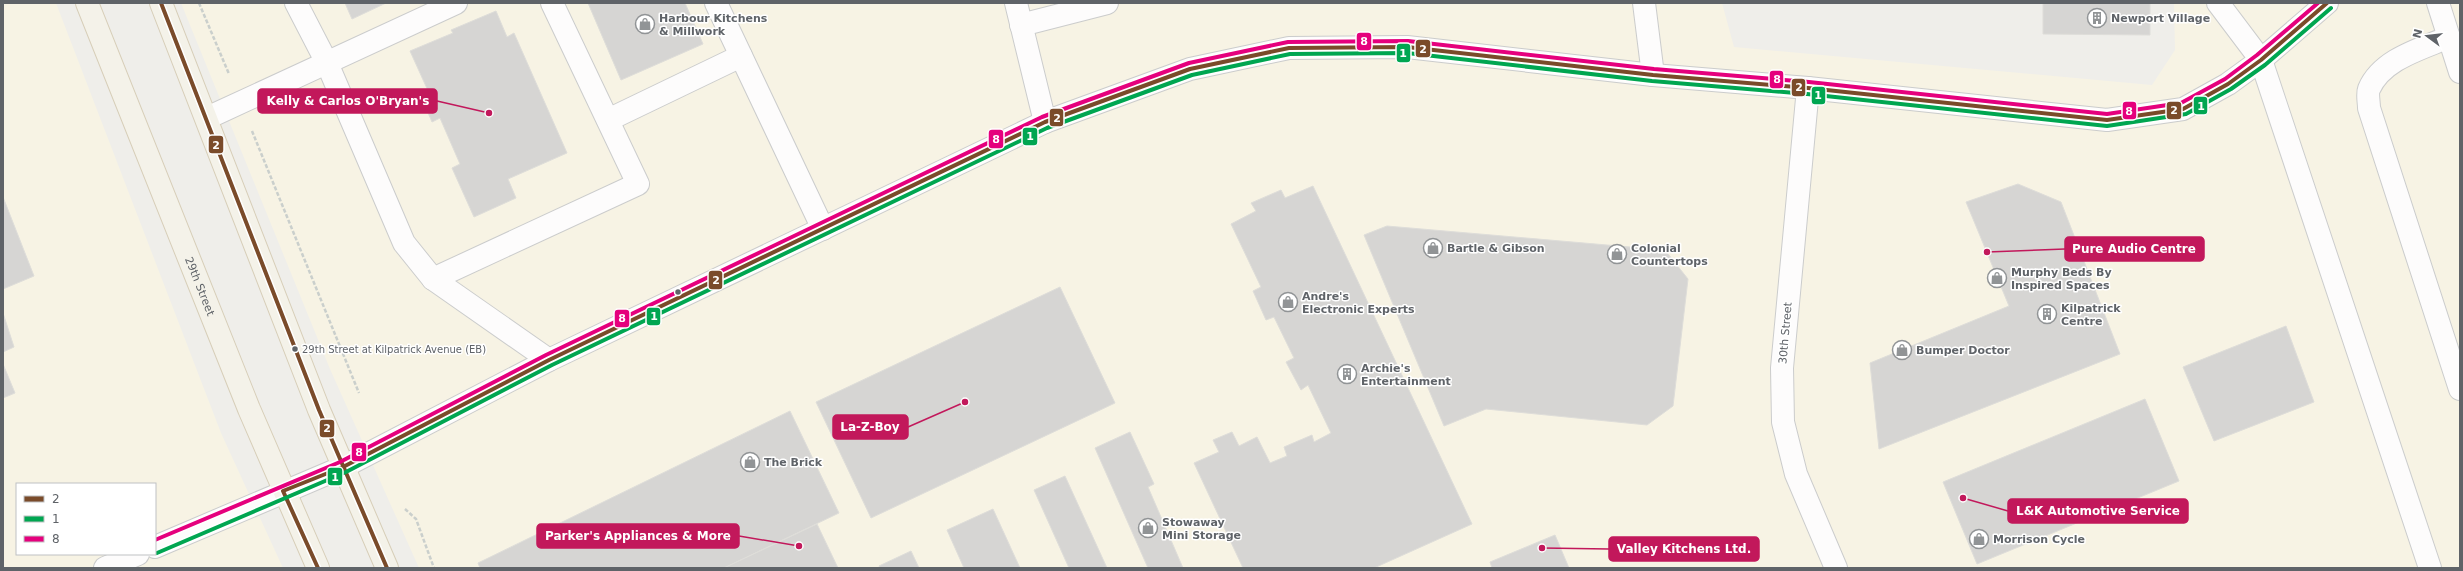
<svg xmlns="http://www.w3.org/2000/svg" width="2463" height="571" font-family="'DejaVu Sans',sans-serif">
  <rect width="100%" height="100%" fill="#efeeea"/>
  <g fill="#f7f3e4" fill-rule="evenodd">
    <path d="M3 3H56L221 433 283 568H3ZM17 484H155V554H17Z"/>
    <path d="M181 3H1722L1734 47 2152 85 2175 50 2174 3H2460V568H419L330 369Z"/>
  </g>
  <g fill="#d6d5d3" stroke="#deddd9">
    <path d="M345 3H386L352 19Z"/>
    <path d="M588 3H685L703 44 621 80Z"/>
    <path d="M2043 3H2150V35L2043 34Z"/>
    <path d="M496 11 507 37 514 33 567 153 508 179 516 198 474 217 452 168 460 164 440 118 432 122 426 108 434 104 410 51 453 33 451 30Z"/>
    <path d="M2018 184 2061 202 2120 354 1879 449 1870 363 2009 306 1966 202Z"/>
    <path d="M1313 186 1472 524 1374 568H1243L1194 463 1219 452 1213 440 1232 432 1239 446 1257 437 1270 463 1287 456 1284 447 1312 435 1314 442 1331 433 1308 385 1301 390 1286 362 1294 358 1274 317 1266 320 1253 291 1261 287 1231 224 1256 211 1251 203 1281 190 1285 198Z"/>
    <path d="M3 197 34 276 3 289Z"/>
    <path d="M1387 226 1665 250 1688 279 1673 406 1647 425 1486 409 1444 426 1364 235Z"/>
    <path d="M1060 287 1115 403 871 518 816 402Z"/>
    <path d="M3 313 14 347 3 352Z"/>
    <path d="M2286 326 2314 402 2214 441 2183 367Z"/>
    <path d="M3 364 15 393 3 398Z"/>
    <path d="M2145 399 2179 481 1977 564 1943 482Z"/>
    <path d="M790 411 839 513 724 568H480L478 563Z"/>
    <path d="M1130 432 1154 484 1148 487 1183 568H1148L1095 448Z"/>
    <path d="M1065 476 1107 568H1069L1034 490Z"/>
    <path d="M993 509 1020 568H964L947 530Z"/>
    <path d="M817 524 838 568H724Z"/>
    <path d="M1555 535 1569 568H1492L1490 562Z"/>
    <path d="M911 551 919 568H880L879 566Z"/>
  </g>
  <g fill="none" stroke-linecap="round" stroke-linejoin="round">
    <g stroke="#cbcccc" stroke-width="24">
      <g id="minor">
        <path d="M296 3 327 63 404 243 433 279 549 360"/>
        <path d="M716 3 823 229"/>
        <path d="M1016 3 1045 122"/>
        <path d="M1644 3 1653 75"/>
        <path d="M2218 3 2261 60 2430 568"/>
        <path d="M2438 3 2460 72"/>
        <path d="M1021 25 1107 3"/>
        <path d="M2449 37C2421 49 2382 59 2369 89 2367 94 2369 102 2369 108L2460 389"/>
        <path d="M1808 88 1782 368 1783 422 1796 474 1836 568"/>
        <path d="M207 118 456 3"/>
        <path d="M608 120 741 56"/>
        <path d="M433 279 638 184 552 3"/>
        <path d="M155 547 343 467 549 360 1045 122 1190 69 1289 48 1407 47 1653 75 1808 88 2107 120 2183 109 2228 84 2261 60 2327 3"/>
        <path d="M105 568 138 554"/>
      </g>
    </g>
    <g stroke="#d7ceb8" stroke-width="24">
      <g id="major">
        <path id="s1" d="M87 3 249 409 318 568"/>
        <path d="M161 3 319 410 387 568"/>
      </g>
    </g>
    <g stroke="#cacfcc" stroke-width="2.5" stroke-dasharray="4 2" stroke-linecap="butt">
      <path d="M199 3 229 74"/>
      <path d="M252 131 359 393"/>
      <path d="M405 509 416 519 434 568"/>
    </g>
    <use href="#minor" stroke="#fdfcfc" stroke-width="22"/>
    <use href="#major" stroke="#f4f2e9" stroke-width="22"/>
    <g stroke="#fff" stroke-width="7">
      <g id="bus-1">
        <path d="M161 3 319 410 387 568"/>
        <path d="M318 568 283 491 343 467 549 360 1045 122 1190 69 1289 48 1407 47 1653 75 1808 88 2107 120 2183 109 2228 84 2261 60 2327 3"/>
      </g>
    </g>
    <g stroke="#fff" stroke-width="7">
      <path id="bus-2" d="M157 553 346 472 552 365 1047 128 1192 75 1290 54 1407 53 1652 81 1807 94 2107 126 2186 114 2231 89 2265 65 2331 8"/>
    </g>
    <g stroke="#fff" stroke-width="7">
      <path id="bus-3" d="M155 540 340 462 546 355 1042 117 1189 63 1288 42 1408 41 1654 69 1809 82 2107 114 2181 103 2225 79 2257 55 2318 3"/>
    </g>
    <use href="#bus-1" stroke="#7a4b2a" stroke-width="4"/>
    <use href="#bus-2" stroke="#00a651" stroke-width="4"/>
    <use href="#bus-3" stroke="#e5007d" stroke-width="4"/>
  </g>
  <defs>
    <g id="building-ring" transform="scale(1)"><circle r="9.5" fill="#fff" stroke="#919496" stroke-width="1.5"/><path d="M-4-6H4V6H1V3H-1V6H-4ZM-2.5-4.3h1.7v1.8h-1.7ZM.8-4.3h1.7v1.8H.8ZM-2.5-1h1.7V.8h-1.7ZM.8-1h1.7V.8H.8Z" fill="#919496"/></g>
    <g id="shop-ring" transform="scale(1)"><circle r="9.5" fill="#fff" stroke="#919496" stroke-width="1.5"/><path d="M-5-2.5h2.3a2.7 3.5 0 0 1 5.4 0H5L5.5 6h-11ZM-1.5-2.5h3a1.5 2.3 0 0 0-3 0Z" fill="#919496"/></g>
  </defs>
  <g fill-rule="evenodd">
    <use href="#building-ring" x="2097" y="18"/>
    <use href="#shop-ring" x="645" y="24"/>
    <use href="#shop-ring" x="1433" y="248"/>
    <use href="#shop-ring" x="1617" y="254"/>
    <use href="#shop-ring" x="1997" y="278"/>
    <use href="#shop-ring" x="1288" y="302"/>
    <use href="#building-ring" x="2047" y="314"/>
    <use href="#shop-ring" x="1902" y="350"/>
    <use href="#building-ring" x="1347" y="374"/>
    <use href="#shop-ring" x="750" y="462"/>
    <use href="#shop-ring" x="1148" y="528"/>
    <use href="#shop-ring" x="1979" y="539"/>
  </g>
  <g fill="#5f6368" stroke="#fff" stroke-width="1.5">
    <circle cx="678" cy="292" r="3.5"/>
    <circle cx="295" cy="349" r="3.5"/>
  </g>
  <g text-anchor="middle" stroke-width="3" stroke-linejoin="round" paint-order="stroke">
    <g font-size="10" fill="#5f6368" stroke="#fff" text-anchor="start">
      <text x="302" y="353">29th Street at Kilpatrick Avenue (EB)</text>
    </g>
    <g font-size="11" font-weight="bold" fill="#5f6368" stroke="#fff" text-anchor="start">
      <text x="659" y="22">Harbour Kitchens<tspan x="659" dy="13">&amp; Millwork</tspan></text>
      <text x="2111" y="22">Newport Village</text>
      <text x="1447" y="252">Bartle &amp; Gibson</text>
      <text x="1631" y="252">Colonial<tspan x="1631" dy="13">Countertops</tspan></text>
      <text x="2011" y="276">Murphy Beds By<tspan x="2011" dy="13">Inspired Spaces</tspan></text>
      <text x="1302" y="300">Andre's<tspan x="1302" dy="13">Electronic Experts</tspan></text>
      <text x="2061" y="312">Kilpatrick<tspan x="2061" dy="13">Centre</tspan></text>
      <text x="1916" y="354">Bumper Doctor</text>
      <text x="1361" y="372">Archie's<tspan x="1361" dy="13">Entertainment</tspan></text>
      <text x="764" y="466">The Brick</text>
      <text x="1162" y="526">Stowaway<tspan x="1162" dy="13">Mini Storage</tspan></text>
      <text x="1993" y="543">Morrison Cycle</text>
    </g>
    <g font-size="11" fill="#5f6368" stroke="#fff">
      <text dy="4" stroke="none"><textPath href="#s1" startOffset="305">29th Street</textPath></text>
      <text transform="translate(1785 333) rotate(-85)" y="4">30th Street</text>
    </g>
  </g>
  <path fill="none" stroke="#c2185b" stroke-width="1.5" d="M489 113L437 101M1987 252L2065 249M965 402L908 427M1963 498L2008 511M799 546L739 536M1542 548L1609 549"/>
  <g fill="#c2185b" stroke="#fff" stroke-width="1.5">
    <circle cx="489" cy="113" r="4"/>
    <circle cx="1987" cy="252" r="4"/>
    <circle cx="965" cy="402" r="4"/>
    <circle cx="1963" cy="498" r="4"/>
    <circle cx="799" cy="546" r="4"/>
    <circle cx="1542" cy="548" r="4"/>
  </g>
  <g fill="#c2185b" stroke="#c2185b" stroke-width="1.5">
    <rect x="258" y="89" width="179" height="24" rx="4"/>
    <rect x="2065" y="237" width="139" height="24" rx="4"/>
    <rect x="833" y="415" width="75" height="24" rx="4"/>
    <rect x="2008" y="499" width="180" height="24" rx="4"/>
    <rect x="537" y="524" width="202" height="24" rx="4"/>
    <rect x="1609" y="537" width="150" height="24" rx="4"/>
  </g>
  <g font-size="12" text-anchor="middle" font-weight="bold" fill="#fff">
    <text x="348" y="105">Kelly &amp; Carlos O'Bryan's</text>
    <text x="2134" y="253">Pure Audio Centre</text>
    <text x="870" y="431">La-Z-Boy</text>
    <text x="2098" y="515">L&amp;K Automotive Service</text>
    <text x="638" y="540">Parker's Appliances &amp; More</text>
    <text x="1684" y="553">Valley Kitchens Ltd.</text>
  </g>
  <g stroke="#fff" stroke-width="1.5">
    <rect x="1356" y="32" width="16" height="19" rx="4" fill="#e5007d"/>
    <rect x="1415" y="39" width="16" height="19" rx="4" fill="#7a4b2a"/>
    <rect x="1396" y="43" width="15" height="20" rx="4" fill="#00a651"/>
    <rect x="1769" y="70" width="15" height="19" rx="4" fill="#e5007d"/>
    <rect x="1791" y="78" width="15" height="19" rx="4" fill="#7a4b2a"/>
    <rect x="1811" y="86" width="15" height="19" rx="4" fill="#00a651"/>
    <rect x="2193" y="96" width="15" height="19" rx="4" fill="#00a651"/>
    <rect x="2166" y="101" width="16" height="19" rx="4" fill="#7a4b2a"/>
    <rect x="2122" y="101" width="15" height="19" rx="4" fill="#e5007d"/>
    <rect x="1049" y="108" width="15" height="19" rx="4" fill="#7a4b2a"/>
    <rect x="1022" y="127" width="16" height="19" rx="4" fill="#00a651"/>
    <rect x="988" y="129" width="16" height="20" rx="4" fill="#e5007d"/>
    <rect x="208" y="135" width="16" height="19" rx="4" fill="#7a4b2a"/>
    <rect x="708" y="270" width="15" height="20" rx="4" fill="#7a4b2a"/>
    <rect x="646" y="307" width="15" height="19" rx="4" fill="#00a651"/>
    <rect x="614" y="309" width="16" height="19" rx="4" fill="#e5007d"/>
    <rect x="319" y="419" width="16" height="19" rx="4" fill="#7a4b2a"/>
    <rect x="351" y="442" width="16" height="20" rx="4" fill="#e5007d"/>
    <rect x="327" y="467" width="16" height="19" rx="4" fill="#00a651"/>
  </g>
  <g font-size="11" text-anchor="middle" font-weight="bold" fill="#fff">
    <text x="1364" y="45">8</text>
    <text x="1423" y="53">2</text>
    <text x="1403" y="57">1</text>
    <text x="1777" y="83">8</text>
    <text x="1799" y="91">2</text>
    <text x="1818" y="99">1</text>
    <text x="2201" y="110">1</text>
    <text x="2174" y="114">2</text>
    <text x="2129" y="115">8</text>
    <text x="1057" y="122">2</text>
    <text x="1030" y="140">1</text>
    <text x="996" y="143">8</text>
    <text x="216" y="149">2</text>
    <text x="716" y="284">2</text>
    <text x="654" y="320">1</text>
    <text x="622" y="322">8</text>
    <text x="327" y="432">2</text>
    <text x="359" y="456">8</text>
    <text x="335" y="481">1</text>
  </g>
  <rect width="2463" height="571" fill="none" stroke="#5f6368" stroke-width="8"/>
  <rect x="16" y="483" width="140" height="72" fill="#ffffff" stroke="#bfc1c3"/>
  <rect x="24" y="496" width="20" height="6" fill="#7a4b2a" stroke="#bfc1c3"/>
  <text x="52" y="503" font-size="12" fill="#5f6368">2</text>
  <rect x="24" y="516" width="20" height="6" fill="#00a651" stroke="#bfc1c3"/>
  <text x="52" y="523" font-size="12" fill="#5f6368">1</text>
  <rect x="24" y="536" width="20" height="6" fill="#e5007d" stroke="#bfc1c3"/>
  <text x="52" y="543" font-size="12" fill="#5f6368">8</text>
  <g transform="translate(2427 36) rotate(285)" stroke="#ffffff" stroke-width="3" paint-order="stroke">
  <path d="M0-3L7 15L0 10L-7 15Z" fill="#5f6368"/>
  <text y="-6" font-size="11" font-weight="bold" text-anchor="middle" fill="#5f6368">N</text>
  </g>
</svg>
